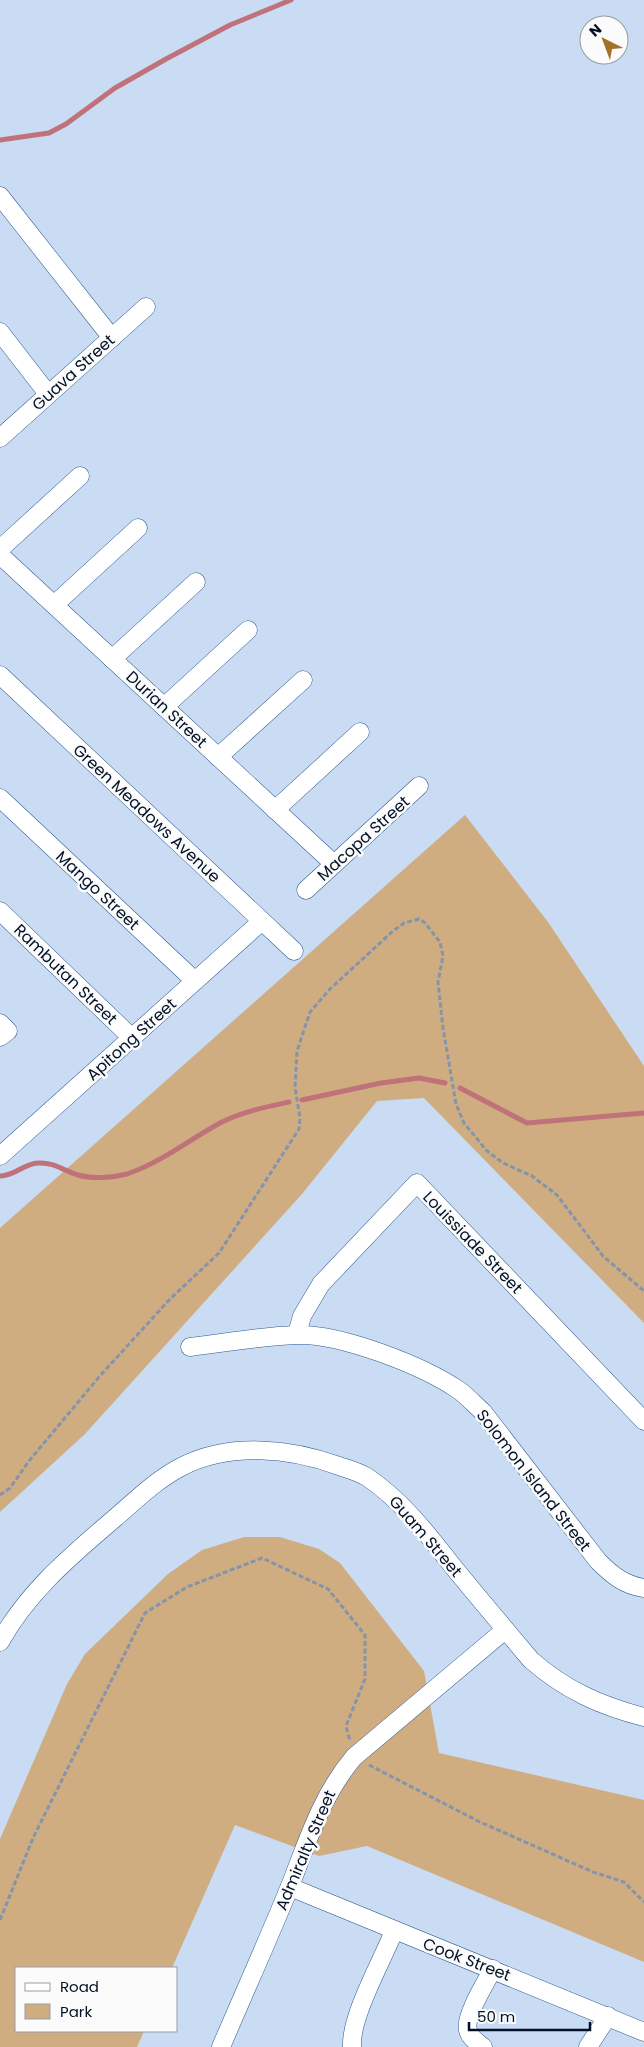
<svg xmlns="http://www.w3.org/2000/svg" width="644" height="2047" font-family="Poppins,sans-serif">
  <rect width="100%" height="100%" fill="#c9dcf4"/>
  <g fill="#cfad81">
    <path d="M465 815 548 922 644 1066V1323L424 1098 377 1101 302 1194 85 1434 0 1512V1228Z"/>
    <path d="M244 1537H280L319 1549 340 1563 424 1671 439 1753 644 1800V1962L367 1846 319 1856 235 1825 172 1968H16V2031H144L137 2047H0V1839L67 1684 85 1654 168 1574 202 1550Z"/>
  </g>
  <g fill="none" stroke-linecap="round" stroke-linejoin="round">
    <g stroke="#c0727a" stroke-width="5">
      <path d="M0 140 49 133 66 124 115 88 166 59 230 25 291 0"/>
      <path d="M460 1088 527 1123 644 1113"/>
      <path d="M302 1100 381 1083 419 1078 445 1083"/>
      <path d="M0 1176C15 1176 23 1164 38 1163 54 1162 64 1171 78 1175 92 1179 112 1178 127 1174 160 1163 189 1140 220 1123 241 1112 266 1107 289 1102"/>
    </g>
    <g stroke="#2e5a8c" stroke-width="19">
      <g id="minor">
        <path d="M0 196 112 338"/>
        <path d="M0 332 48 394"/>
        <path d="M0 438 146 307"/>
        <path d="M0 549 80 476"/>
        <path d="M0 555 334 864"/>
        <path d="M54 605 138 528"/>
        <path d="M112 659 196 582"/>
        <path d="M0 675 294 951"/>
        <path d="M164 707 248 630"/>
        <path d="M218 757 303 680"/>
        <path d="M0 798 195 981"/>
        <path d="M275 810 360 732"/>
        <path d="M306 890 419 786"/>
        <path d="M0 911 132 1038"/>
        <path d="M0 1023 8 1031 0 1037"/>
        <path d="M0 1156 262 921"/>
        <path d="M297 1334 302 1316 321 1284 417 1183 644 1421"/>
        <path d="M190 1347C225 1343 261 1336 296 1335 340 1333 424 1366 460 1391 468 1397 475 1405 483 1412L598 1561C612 1575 624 1585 644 1588"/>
        <path d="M0 1642C28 1591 72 1555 115 1518 136 1500 156 1480 181 1467 229 1442 290 1448 339 1466 348 1469 359 1472 367 1477 401 1500 426 1532 451 1564 477 1596 504 1628 531 1660 565 1690 601 1706 644 1717"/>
        <path d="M290 1887 644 2032"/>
        <path d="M221 2047C244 1993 268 1940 290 1886 308 1840 322 1795 354 1757L505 1630"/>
        <path d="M352 2047C350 2017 382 1961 394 1931"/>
        <path d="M483 2047C477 2042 470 2038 468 2030 464 2017 486 1982 493 1969"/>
        <path d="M588 2047 608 2016"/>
      </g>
    </g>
    <g stroke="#8394ab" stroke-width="3" stroke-dasharray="5 2.5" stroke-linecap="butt">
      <path d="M0 1495 10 1488 29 1461 99 1377 170 1299 219 1253 299 1129 300 1118 295 1087 297 1051 310 1012 330 989 393 931 404 923 419 919 425 923 440 942 443 956 438 982 443 1028 456 1104 464 1123 487 1151 503 1163 532 1176 557 1195 603 1256 644 1291"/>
      <path d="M369 1765 480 1822 593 1872 624 1882 644 1902"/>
      <path d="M0 1920 33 1838 145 1613 187 1587 262 1558 328 1589 365 1635V1679L346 1726 350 1741"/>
    </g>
    <use href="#minor" stroke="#fff" stroke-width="18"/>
  </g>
  <g text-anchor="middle" stroke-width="5" stroke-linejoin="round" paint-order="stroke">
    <g font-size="16" fill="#021126" stroke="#fbfbfb">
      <text transform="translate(73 372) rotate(-42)" y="6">Guava Street</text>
      <text transform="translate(167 709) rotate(43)" y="6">Durian Street</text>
      <text transform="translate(147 813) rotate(43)" y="6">Green Meadows Avenue</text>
      <text transform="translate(363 838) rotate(-42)" y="6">Macopa Street</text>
      <text transform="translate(98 890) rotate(43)" y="6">Mango Street</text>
      <text transform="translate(66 974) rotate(44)" y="6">Rambutan Street</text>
      <text transform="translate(131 1039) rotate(-42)" y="6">Apitong Street</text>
      <text transform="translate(473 1242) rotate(46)" y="6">Louissiade Street</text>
      <text transform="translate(534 1480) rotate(52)" y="6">Solomon Island Street</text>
      <text transform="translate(426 1536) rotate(49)" y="6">Guam Street</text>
      <text transform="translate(305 1850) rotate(-67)" y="6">Admiralty Street</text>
      <text transform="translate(467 1959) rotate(21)" y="6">Cook Street</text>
    </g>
  </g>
  <rect x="15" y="1967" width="162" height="65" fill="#fbfbfb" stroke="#979da6"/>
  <rect x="25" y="1983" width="25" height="8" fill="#ffffff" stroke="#979da6"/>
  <text x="60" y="1992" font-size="15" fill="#021126">Road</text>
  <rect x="25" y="2004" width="25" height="15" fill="#cfad81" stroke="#979da6"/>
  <text x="60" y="2017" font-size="15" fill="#021126">Park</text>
  <g transform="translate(604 40) rotate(318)"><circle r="24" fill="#fbfbfb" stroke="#979da6"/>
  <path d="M0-4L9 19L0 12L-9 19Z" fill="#a37228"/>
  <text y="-8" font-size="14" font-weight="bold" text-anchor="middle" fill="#021126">N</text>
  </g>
  <path d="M469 2022v8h121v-8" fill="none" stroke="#021126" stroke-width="2.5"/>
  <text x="477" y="2022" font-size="15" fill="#021126" stroke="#fbfbfb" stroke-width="4" paint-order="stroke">50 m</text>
</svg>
